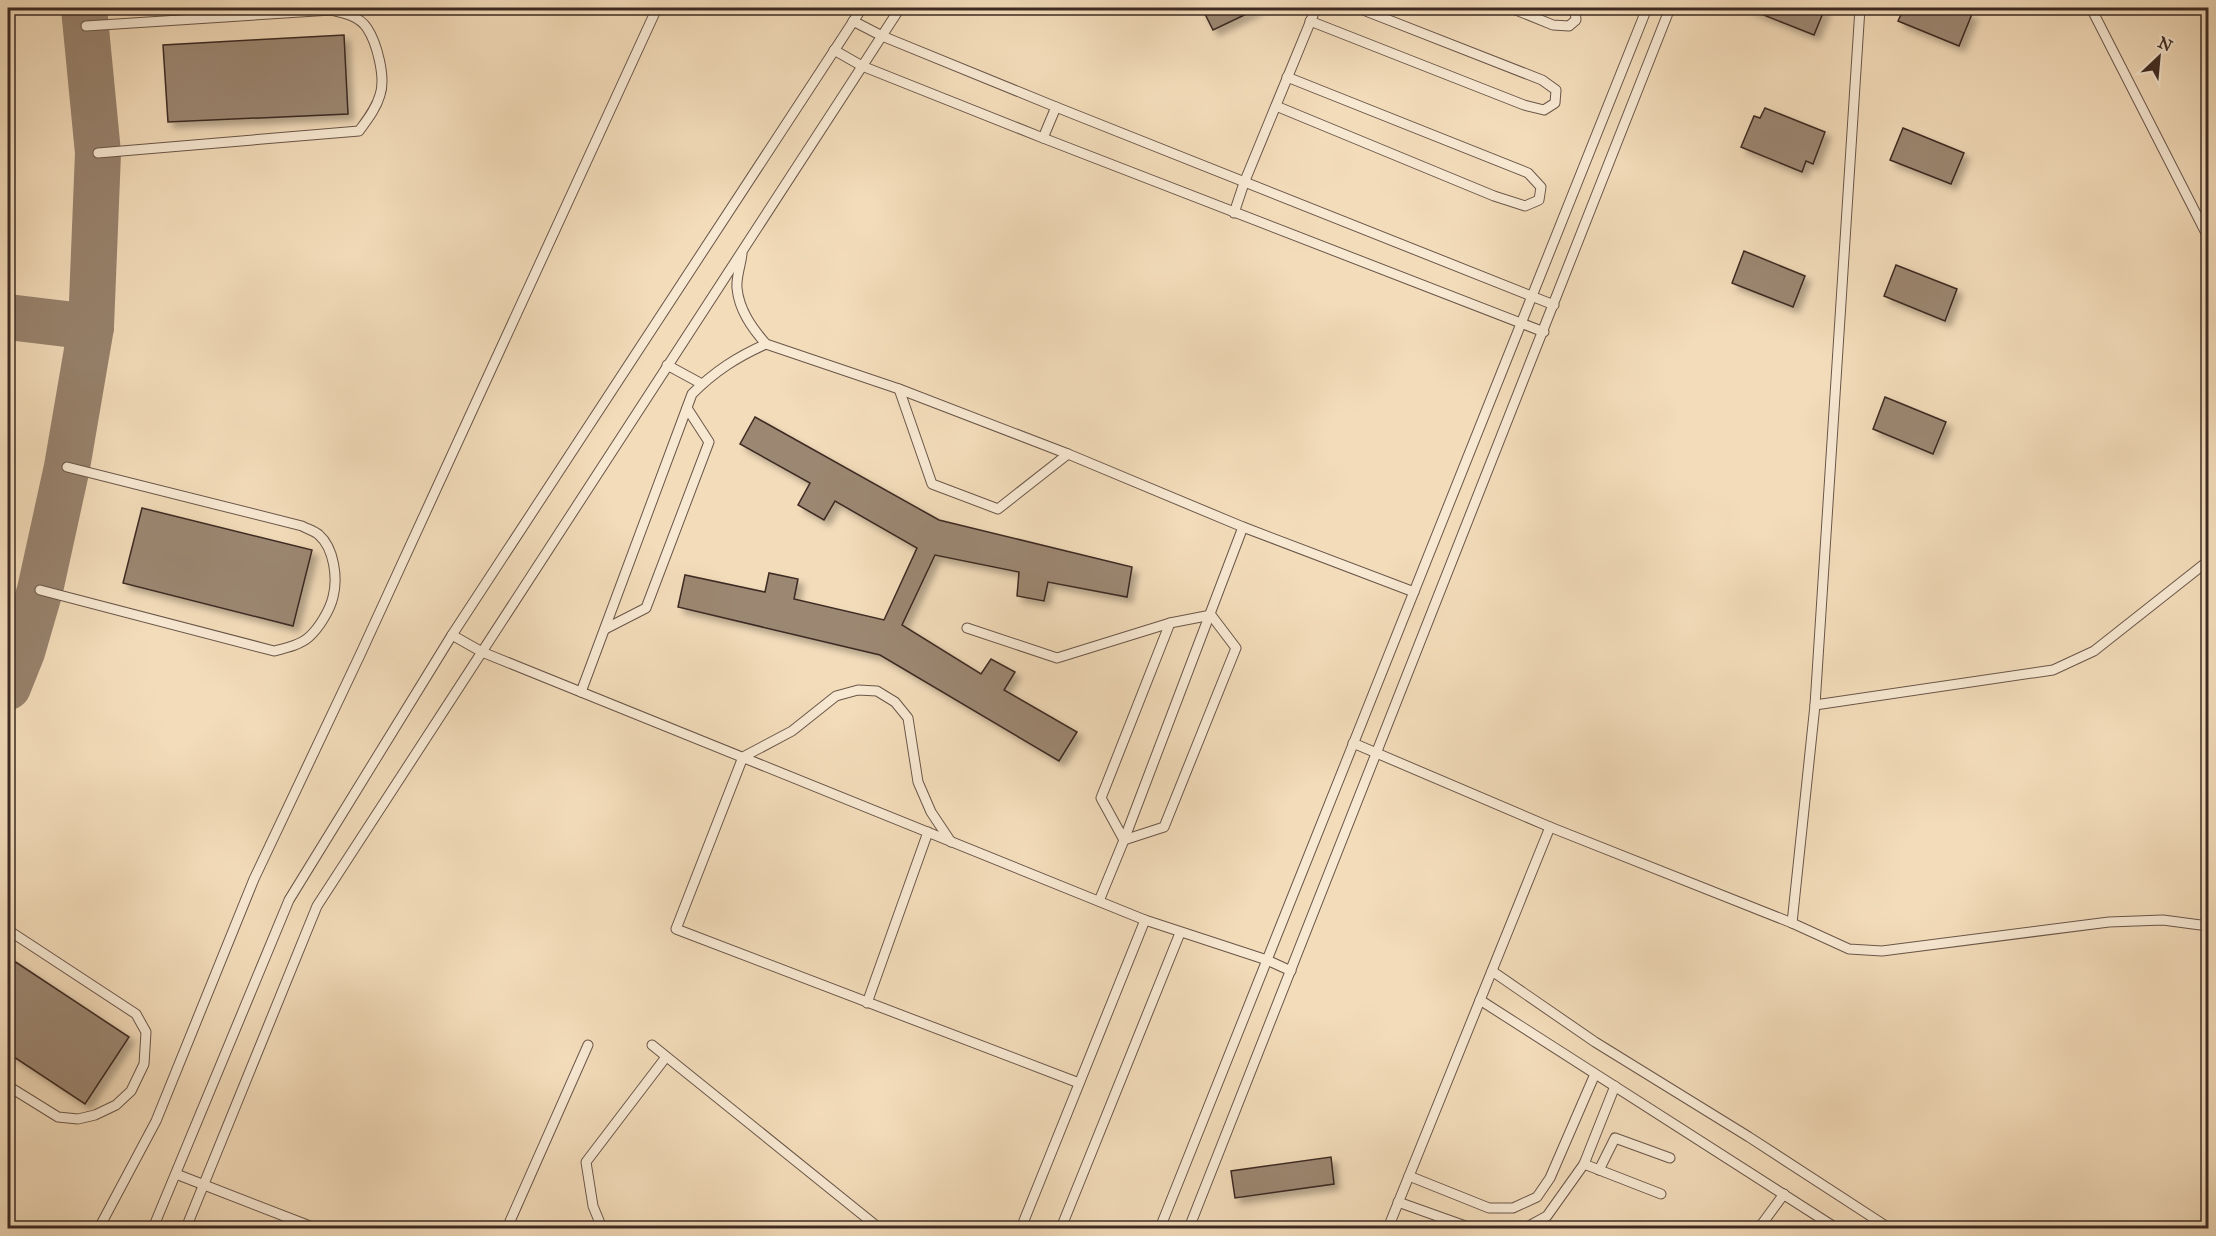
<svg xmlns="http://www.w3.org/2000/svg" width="2216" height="1236" font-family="'IM FELL Great Primer',serif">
  <defs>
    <filter id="shadow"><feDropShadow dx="5.5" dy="5.5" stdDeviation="3" flood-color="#0004"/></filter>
  </defs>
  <rect width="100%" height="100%" fill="#f3dcba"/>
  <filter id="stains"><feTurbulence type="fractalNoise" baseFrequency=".00333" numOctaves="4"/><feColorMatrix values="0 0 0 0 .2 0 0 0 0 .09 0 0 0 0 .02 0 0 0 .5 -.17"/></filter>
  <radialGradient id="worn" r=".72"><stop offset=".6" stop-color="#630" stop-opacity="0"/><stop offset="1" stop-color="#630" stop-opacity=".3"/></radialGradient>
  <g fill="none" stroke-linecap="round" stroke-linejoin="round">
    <g stroke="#98836e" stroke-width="46">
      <path d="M8 317 91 327"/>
      <path d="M8 687 22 652 40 590 67 467 91 327 98 153 84 8"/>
    </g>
  </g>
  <g fill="#9c8772" stroke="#3d2a23" stroke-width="1.5" filter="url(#shadow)">
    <path d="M1202 8H1259L1213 30Z"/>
    <path d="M1746 8H1825L1814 35Z"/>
    <path d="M1904 8H1955L1972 14 1959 46 1898 21Z"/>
    <path d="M344 35 348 114 168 122 163 45Z"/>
    <path d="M1765 108 1825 132 1813 164 1806 161 1802 172 1741 147 1754 116 1760 118Z"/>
    <path d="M1903 128 1964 153 1951 184 1890 160Z"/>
    <path d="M1744 251 1805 276 1793 307 1732 283Z"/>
    <path d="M1896 265 1957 289 1945 321 1884 296Z"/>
    <path d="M1885 397 1946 422 1933 454 1873 429Z"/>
    <path d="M755 417 939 520 1132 567 1127 597 1048 582 1044 601 1017 596 1019 572 935 555 902 625 981 674 991 659 1015 672 1004 690 1077 732 1059 761 880 655 678 607 685 575 765 592 769 573 798 579 794 599 884 620 917 548 835 501 824 520 798 505 810 483 740 444Z"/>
    <path d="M142 508 312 550 293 626 123 583Z"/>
    <path d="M8 957 129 1037 85 1104 8 1053Z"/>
    <path d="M1331 1157 1334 1184 1235 1198 1231 1171Z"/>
  </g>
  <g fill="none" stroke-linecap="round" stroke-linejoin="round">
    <g stroke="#6a5649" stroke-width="11">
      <g id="service">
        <path d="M1511 8 1553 25 1569 26 1576 20 1575 10 1572 8"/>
        <path d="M2091 8 2208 237"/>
        <path d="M853 21 882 36 1056 107 1554 305"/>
        <path d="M1310 21 1524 105 1544 110 1555 103 1556 90 1542 80 1358 8"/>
        <path d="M86 26 331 10C344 13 359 16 367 28 377 43 386 78 380 95 376 109 367 120 359 131L98 153"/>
        <path d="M834 50 862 66 1043 138 1544 332"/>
        <path d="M1276 106 1494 196 1525 206 1539 200 1541 187 1528 173 1287 77"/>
        <path d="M1043 138 1056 107"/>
        <path d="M1234 213 1244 183 1316 8"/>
        <path d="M742 254C741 264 736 277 737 288 739 310 752 328 766 344L899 389 1068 454 1243 527 1414 592"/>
        <path d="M667 365 702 384"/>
        <path d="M899 389 932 484 998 509 1068 454"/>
        <path d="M40 590 274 651C286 648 300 645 309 637 319 628 330 610 333 597 338 578 334 548 319 535 315 531 307 529 302 526L67 467"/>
        <path d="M1211 615 1236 648 1164 827 1124 840 1101 798 1170 623Z"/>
        <path d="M967 628 1057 658 1170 623"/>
        <path d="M605 629 646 608 709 442 687 408"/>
        <path d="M452 635 482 652 1145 920 1267 960 1291 971"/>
        <path d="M581 692 692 394C715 371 737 357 766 344"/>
        <path d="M1815 705 2053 670 2094 651 2208 561"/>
        <path d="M1353 743 1550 827 1792 923 1849 949 1882 951 2109 922 2163 920 2208 926"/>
        <path d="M951 842 931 812 918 782 908 718 895 702 877 691 858 690 836 696 792 731 743 757 676 929 1079 1083"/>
        <path d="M1099 901 1124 840 1243 527"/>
        <path d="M1792 923 1815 705 1860 8"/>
        <path d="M8 930 136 1014 146 1032 144 1064 131 1091 116 1105 95 1115 78 1119 58 1117 8 1086"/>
        <path d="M1492 971 1595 1042 1749 1137 1889 1228"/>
        <path d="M1480 1000 1836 1228"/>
        <path d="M867 1003 928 832"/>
        <path d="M652 1045 879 1228"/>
        <path d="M1584 1164 1661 1194"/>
        <path d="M1599 1170 1615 1138 1670 1158"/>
        <path d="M176 1174 315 1228"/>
        <path d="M1409 1176 1489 1208H1513L1537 1197 1550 1178 1595 1074"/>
        <path d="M1398 1202 1471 1228"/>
        <path d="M99 1228 156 1121 254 879 360 655 657 8"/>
        <path d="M153 1228 289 900 452 635 862 8"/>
        <path d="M186 1228 317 906 900 8"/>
        <path d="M507 1228 588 1045"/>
        <path d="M602 1228 593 1206 586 1162 666 1057"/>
        <path d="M1021 1228 1145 920"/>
        <path d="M1061 1228 1180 933"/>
        <path d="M1160 1228 1647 8"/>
        <path d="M1189 1228 1670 8"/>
        <path d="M1388 1228 1550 827"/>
        <path d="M1525 1228 1547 1216 1584 1164 1615 1086"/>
        <path d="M1759 1228 1784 1194"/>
      </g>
    </g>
    <use href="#service" stroke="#f7e8d2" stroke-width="9"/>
  </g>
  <rect width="2216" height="1236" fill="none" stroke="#f3dcba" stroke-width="30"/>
  <rect x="9" y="9" width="2198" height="1218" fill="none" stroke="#3d2a23" stroke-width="3"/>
  <rect x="15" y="15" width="2186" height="1206" fill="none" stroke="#3d2a23" stroke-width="1.5"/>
  <g transform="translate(2159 57) rotate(26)" stroke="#f7e8d2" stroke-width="4.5" paint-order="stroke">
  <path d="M0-4.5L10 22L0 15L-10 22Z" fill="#3d2a23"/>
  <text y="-9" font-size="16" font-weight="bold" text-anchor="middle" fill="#3d2a23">N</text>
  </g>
  <rect width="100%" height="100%" filter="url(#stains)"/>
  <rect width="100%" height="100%" fill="url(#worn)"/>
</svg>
